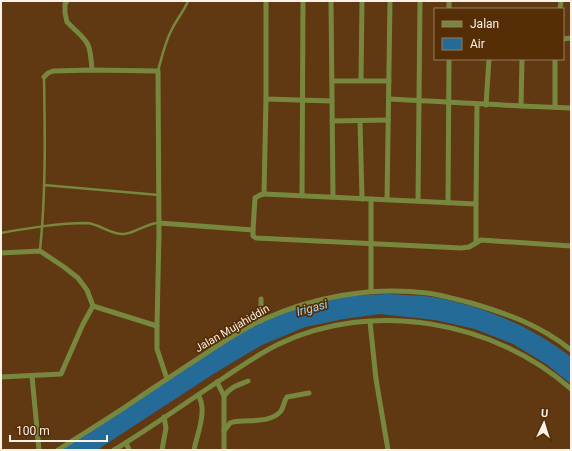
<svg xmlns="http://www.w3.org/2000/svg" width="572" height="451" font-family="Roboto,sans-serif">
  <rect width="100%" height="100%" fill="#603812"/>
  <path fill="#246b98" d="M387 294C402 295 418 295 433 297 483 306 531 326 571 357V384L546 364 513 344 475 329 435 320 380 314 344 319 305 327 262 345 215 373 97 450H61L222 345 259 323 294 309 348 296Z"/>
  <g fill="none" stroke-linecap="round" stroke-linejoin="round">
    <g stroke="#77883e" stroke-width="2.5">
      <path d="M158 71C162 56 165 42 172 29 177 19 184 11 188 1"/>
      <path d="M44 185 159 195"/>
      <path d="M1 233C29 228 58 223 87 223 100 224 111 235 124 234 136 233 149 222 159 223"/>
      <path d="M40 250C46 193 45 135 44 77"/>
    </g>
    <g stroke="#77883e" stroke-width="5">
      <path d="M67 1 65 4V13L67 22C88 43 90 39 92 70"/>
      <path d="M331 1 333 197"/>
      <path d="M449 9V1"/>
      <path d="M560 9 561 1"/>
      <path d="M563 39 571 38"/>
      <path d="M44 77 48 73 53 71 92 70 158 71 159 233 157 326V349L167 379"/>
      <path d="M361 80 362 1"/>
      <path d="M332 81H389"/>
      <path d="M266 99 332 101"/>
      <path d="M389 99C449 102 510 106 571 108"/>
      <path d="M486 105 489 59"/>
      <path d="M521 106 522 59"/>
      <path d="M555 107V59"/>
      <path d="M332 121 388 120"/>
      <path d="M360 121 362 199"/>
      <path d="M264 194 476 204V243"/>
      <path d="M302 196 303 1"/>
      <path d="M371 199V291"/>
      <path d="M387 200 390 1"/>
      <path d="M418 201 420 1"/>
      <path d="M448 203 449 59"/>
      <path d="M476 204 477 104"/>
      <path d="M159 223 253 230V236L256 238 461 248 469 247 481 240 571 246"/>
      <path d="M253 230 255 198 260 195 264 194 266 99V1"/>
      <path d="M1 253 40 251 64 267 78 278 87 290 93 306"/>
      <path d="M261 299V321"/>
      <path d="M370 322 376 379 388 450"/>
      <path d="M32 376 39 450"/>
      <path d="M1 377 61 374 83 324 93 306 157 326"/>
      <path d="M217 382 224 396V450"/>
      <path d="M224 396C230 387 238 385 248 381"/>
      <path d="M224 431 230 423 233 422C248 419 270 424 281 411 284 406 284 401 287 397L309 393"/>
      <path d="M126 443 129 450"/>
      <path d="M58 450C84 433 111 417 137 399 158 385 180 370 202 356 221 343 241 330 262 320 313 297 371 286 427 293 441 295 456 299 471 303 508 314 540 325 571 350"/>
      <path d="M114 450C152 427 188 401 225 377 243 365 260 353 279 344 372 299 495 321 571 389"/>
      <path d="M162 450 166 428 164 417"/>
      <path d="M194 450C197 434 208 410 198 395"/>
    </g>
  </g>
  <g text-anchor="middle" stroke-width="3.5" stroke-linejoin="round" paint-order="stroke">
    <g font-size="11" fill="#fbf1e9" stroke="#552e05">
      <text transform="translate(232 328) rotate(-30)" y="4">Jalan Mujahiddin</text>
    </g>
    <g font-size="12" font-style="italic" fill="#9dd3fa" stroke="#552e05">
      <text transform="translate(312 308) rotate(-15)" y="4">Irigasi</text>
    </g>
  </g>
  <rect width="572" height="451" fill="none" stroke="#fbf1e9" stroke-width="4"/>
  <rect x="434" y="8" width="130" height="52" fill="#552e05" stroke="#977c60"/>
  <rect x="442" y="21" width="20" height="6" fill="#77883e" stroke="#977c60"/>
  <text x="470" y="28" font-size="12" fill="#fbf1e9">Jalan</text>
  <rect x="442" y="38" width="20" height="12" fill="#246b98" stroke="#977c60"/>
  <text x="470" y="48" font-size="12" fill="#fbf1e9">Air</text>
  <g transform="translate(544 423) rotate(4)" stroke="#552e05" stroke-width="3" paint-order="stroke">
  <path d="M0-3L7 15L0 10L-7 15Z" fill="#fbf1e9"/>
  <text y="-6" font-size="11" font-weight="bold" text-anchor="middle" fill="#fbf1e9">U</text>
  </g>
  <path d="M10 435v6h97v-6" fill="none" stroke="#fbf1e9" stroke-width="2"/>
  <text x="16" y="435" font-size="12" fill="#fbf1e9" stroke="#552e05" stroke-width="3" paint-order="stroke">100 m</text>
</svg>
